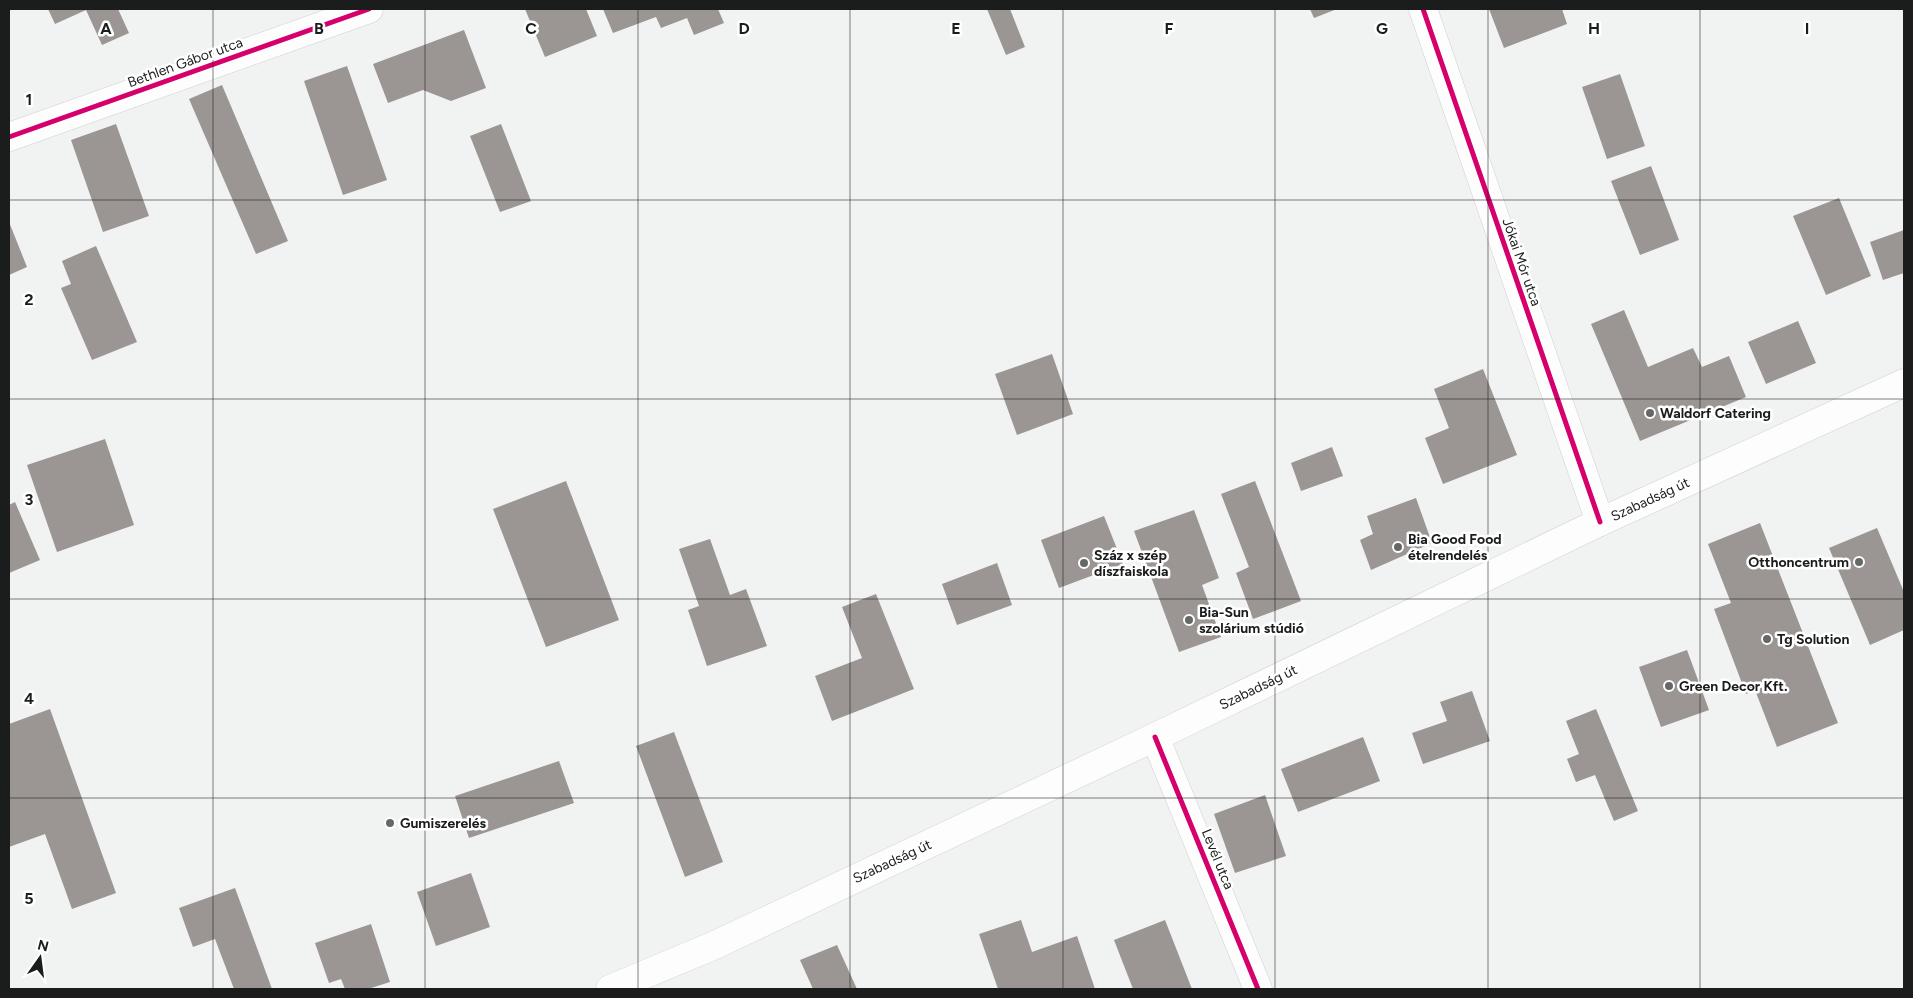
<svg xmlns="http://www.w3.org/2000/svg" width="1913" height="998" font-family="Figtree,sans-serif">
  <rect width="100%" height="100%" fill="#f1f2f2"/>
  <g fill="#9b9693">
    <path d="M48 9H118L129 33 102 45 86 10 55 24Z"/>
    <path d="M525 9H586L597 36 545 57Z"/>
    <path d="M603 9H718L724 23 694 35 687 18 661 28 656 17 613 33Z"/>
    <path d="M987 9H1010L1025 47 1006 55Z"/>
    <path d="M1310 9H1337L1314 18Z"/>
    <path d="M1489 9H1562L1567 24 1504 48Z"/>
    <path d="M464 30 486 88 451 101 423 90 388 103 373 64Z"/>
    <path d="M347 66 387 180 343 195 304 81Z"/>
    <path d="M1620 74 1645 146 1607 159 1582 87Z"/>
    <path d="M222 85 288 241 256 254 189 99Z"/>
    <path d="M116 124 149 216 103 232 71 140Z"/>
    <path d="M501 124 531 201 500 212 470 136Z"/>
    <path d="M1651 166 1679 240 1640 255 1611 181Z"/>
    <path d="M1839 198 1871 276 1826 295 1793 216Z"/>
    <path d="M9 222 27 267 9 275Z"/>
    <path d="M1904 230V273L1883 280 1870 242Z"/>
    <path d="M96 246 137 342 92 360 61 288 71 284 62 261Z"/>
    <path d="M1624 310 1648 367 1693 348 1702 367 1729 356 1746 397 1640 441 1591 324Z"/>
    <path d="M1798 321 1816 363 1766 384 1748 342Z"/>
    <path d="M1052 354 1073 414 1017 435 995 374Z"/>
    <path d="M1483 369 1517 455 1443 484 1425 438 1449 428 1434 389Z"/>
    <path d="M105 439 134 525 57 552 27 465Z"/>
    <path d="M1332 447 1343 476 1301 491 1291 463Z"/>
    <path d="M566 481 619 620 546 647 493 509Z"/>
    <path d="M1255 481 1301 601 1253 619 1236 573 1249 567 1221 494Z"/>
    <path d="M1416 498 1432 543 1371 570 1360 540 1373 534 1367 516Z"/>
    <path d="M15 502 40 560 9 573V505Z"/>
    <path d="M1194 510 1219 578 1202 585 1221 637 1179 652 1134 531Z"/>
    <path d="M1104 516 1123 564 1059 588 1041 540Z"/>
    <path d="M1760 523 1838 723 1777 747 1755 690 1746 694 1714 609 1731 603 1708 544Z"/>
    <path d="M1877 528 1904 592V630L1870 645 1829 548Z"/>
    <path d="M710 539 730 595 746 589 767 646 707 666 688 610 699 606 679 549Z"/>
    <path d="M997 563 1012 605 957 625 942 584Z"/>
    <path d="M876 594 914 689 832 721 815 676 862 658 842 607Z"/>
    <path d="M1687 650 1709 710 1661 727 1639 667Z"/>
    <path d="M1472 691 1490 741 1423 764 1412 733 1447 721 1440 702Z"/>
    <path d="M50 709 116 893 72 909 45 834 9 847V724Z"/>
    <path d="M1596 709 1638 811 1614 821 1595 775 1576 782 1567 759 1579 754 1566 721Z"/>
    <path d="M674 732 723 862 685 877 636 746Z"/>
    <path d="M1363 737 1380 781 1298 812 1281 769Z"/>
    <path d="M559 761 574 803 469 838 455 796Z"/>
    <path d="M1265 795 1286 856 1235 873 1214 814Z"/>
    <path d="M471 873 490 927 436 946 417 892Z"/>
    <path d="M235 888 272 989H234L215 939 193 947 179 908Z"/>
    <path d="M1021 920 1032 952 1077 936 1095 989H998L979 934Z"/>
    <path d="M1165 920 1192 989H1133L1114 940Z"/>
    <path d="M371 924 390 982 368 989H345L341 979 329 983 315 943Z"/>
    <path d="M837 945 857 989H813L800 960Z"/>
  </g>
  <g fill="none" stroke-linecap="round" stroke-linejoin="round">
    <g stroke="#cfd0d0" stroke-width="29">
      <g id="minor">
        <path d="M1423 9 1600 522"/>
        <path d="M9 137 369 9"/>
        <path d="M1155 737 1258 989"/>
      </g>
    </g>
    <g stroke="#cfd0d0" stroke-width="29">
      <path id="secondary" d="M610 989 715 945 1155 737 1600 522 1904 383"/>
    </g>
    <use href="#minor" stroke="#fdfdfd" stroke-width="28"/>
    <use href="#secondary" stroke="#fdfdfd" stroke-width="28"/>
    <g stroke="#fff" stroke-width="8">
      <g id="cycleway">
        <path d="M1423 9 1600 522"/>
        <path d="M9 137 369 9"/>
        <path d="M1155 737 1258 989"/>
      </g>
    </g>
    <use href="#cycleway" stroke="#d6006c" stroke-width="5"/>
  </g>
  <path fill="none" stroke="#1b1c1c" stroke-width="1" stroke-opacity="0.55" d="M213 9V989M425 9V989M638 9V989M850 9V989M1063 9V989M1275 9V989M1488 9V989M1700 9V989M9 200H1904M9 399H1904M9 599H1904M9 798H1904"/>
  <g fill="#666767" stroke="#fff" stroke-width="2">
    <circle cx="1650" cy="413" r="5"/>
    <circle cx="1398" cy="547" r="5"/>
    <circle cx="1859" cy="562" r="5"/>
    <circle cx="1084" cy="563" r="5"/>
    <circle cx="1189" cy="620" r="5"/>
    <circle cx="1767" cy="639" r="5"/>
    <circle cx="1669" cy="686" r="5"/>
    <circle cx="390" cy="823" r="5"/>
  </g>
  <g text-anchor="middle" stroke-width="5" stroke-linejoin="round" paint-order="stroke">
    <g font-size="14" fill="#1b1c1c" stroke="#fff">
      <text transform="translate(185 62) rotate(-20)" y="5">Bethlen Gábor utca</text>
      <text transform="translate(1522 262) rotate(71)" y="5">Jókai Mór utca</text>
      <text transform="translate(1650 499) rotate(-25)" y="5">Szabadság út</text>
      <text transform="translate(1258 687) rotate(-26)" y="5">Szabadság út</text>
      <text transform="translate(1218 859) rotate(68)" y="5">Levél utca</text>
      <text transform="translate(892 861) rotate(-25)" y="5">Szabadság út</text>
    </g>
    <g font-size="14" font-weight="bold" fill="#1b1c1c" stroke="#fff" text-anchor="start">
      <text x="1660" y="418">Waldorf Catering</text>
      <text x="1408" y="544">Bia Good Food<tspan x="1408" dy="16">ételrendelés</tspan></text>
      <text x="1094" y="560">Száz x szép<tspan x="1094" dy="16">díszfaiskola</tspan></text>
      <text x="1849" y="567" text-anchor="end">Otthoncentrum</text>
      <text x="1199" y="617">Bia-Sun<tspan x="1199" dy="16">szolárium stúdió</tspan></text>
      <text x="1777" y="644">Tg Solution</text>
      <text x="1679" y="691">Green Decor Kft.</text>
      <text x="400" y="828">Gumiszerelés</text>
    </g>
  </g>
  <g font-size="16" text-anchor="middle" font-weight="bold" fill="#1b1c1c" stroke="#fff" stroke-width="5" stroke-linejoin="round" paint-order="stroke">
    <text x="106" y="34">A</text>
    <text x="319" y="34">B</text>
    <text x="531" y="34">C</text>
    <text x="744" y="34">D</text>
    <text x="956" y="34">E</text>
    <text x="1169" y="34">F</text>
    <text x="1382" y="34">G</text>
    <text x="1594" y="34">H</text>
    <text x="1807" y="34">I</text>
    <text x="29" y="105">1</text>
    <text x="29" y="305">2</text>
    <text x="29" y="505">3</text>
    <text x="29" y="704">4</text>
    <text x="29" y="904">5</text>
  </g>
  <rect width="1913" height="998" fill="none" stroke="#1b1c1c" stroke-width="20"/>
  <g transform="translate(40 958) rotate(14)" stroke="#ffffff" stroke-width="4" paint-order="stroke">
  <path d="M0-4L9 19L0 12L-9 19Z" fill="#1b1c1c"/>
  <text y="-8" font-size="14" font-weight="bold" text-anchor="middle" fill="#1b1c1c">N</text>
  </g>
</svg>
